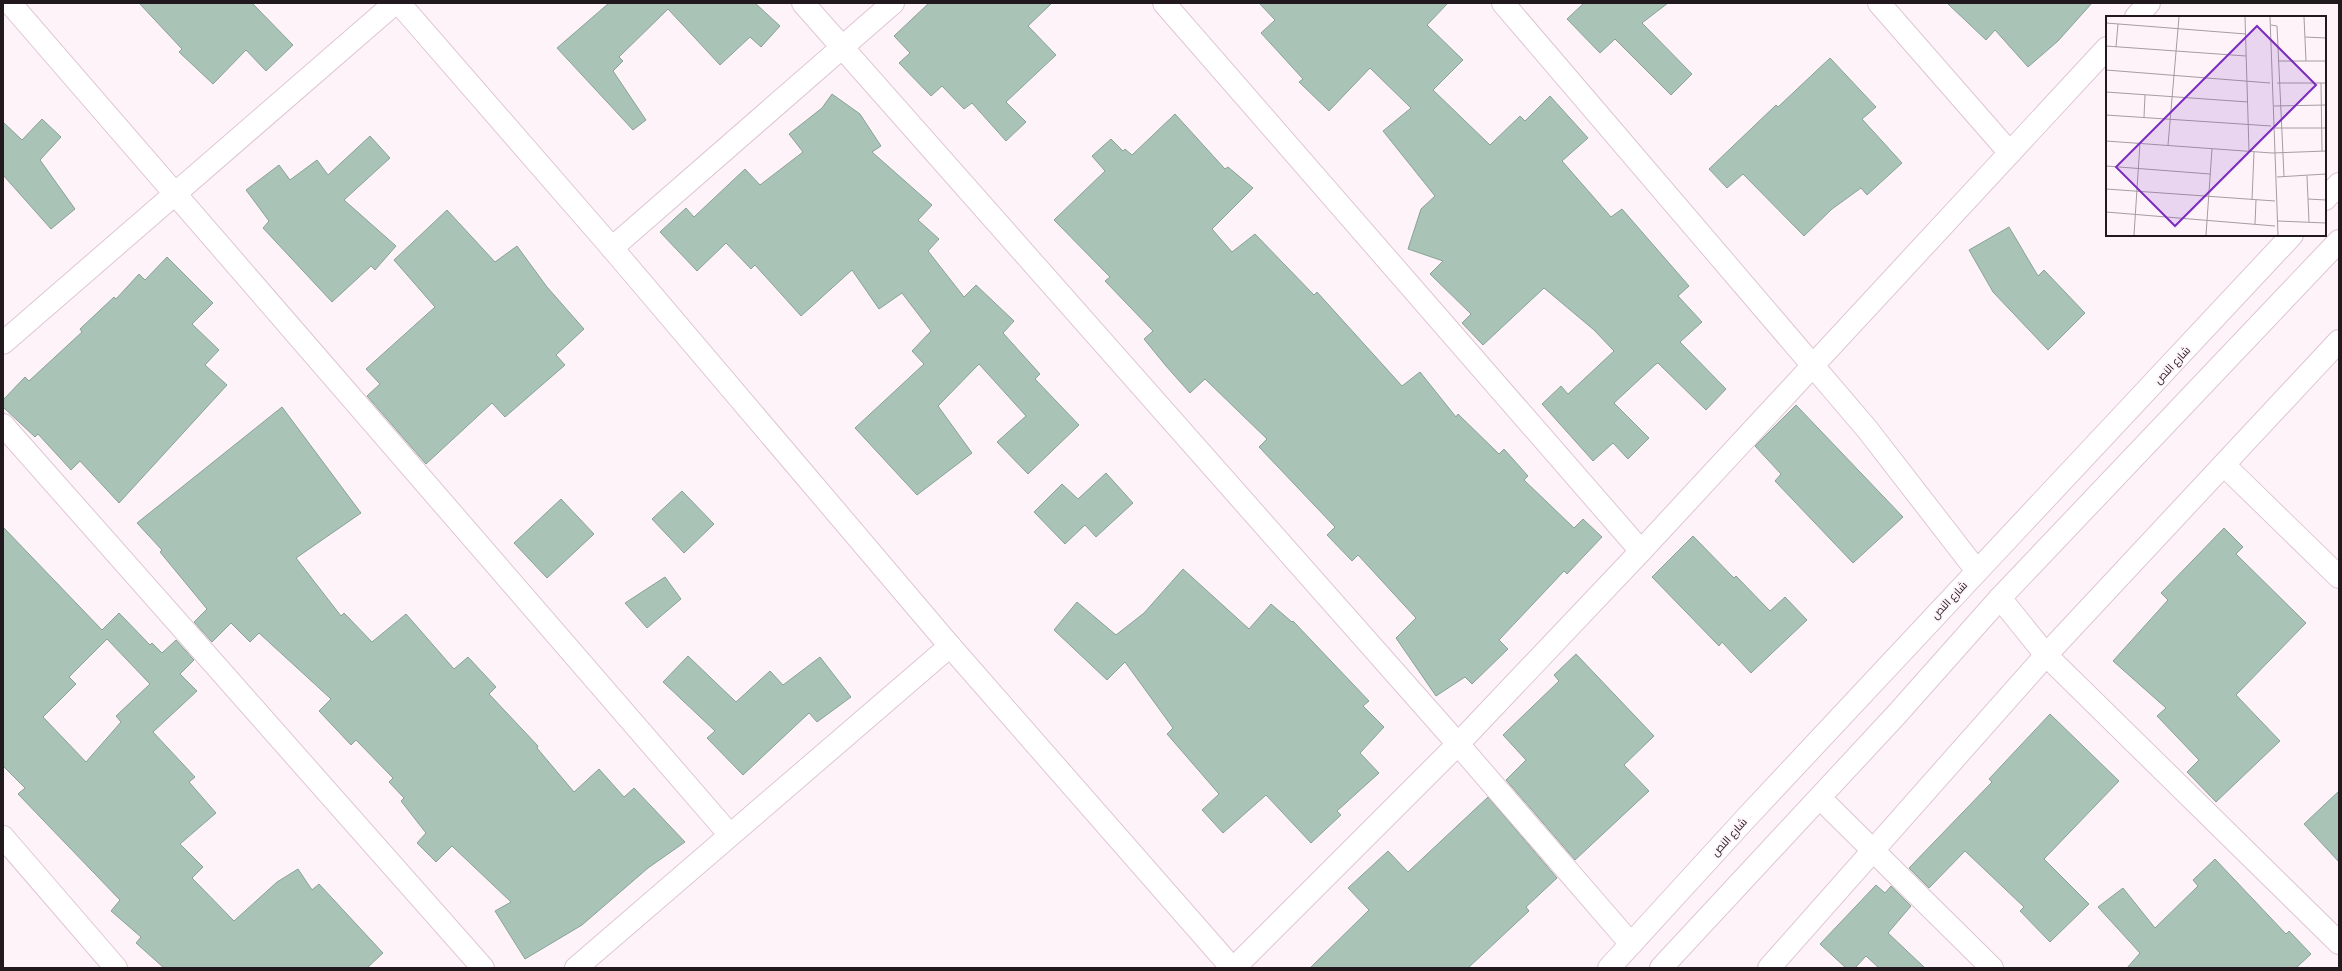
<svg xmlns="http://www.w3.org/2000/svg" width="2342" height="971" font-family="'Golos Text',Cairo,sans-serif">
  <rect width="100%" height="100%" fill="#fef3f9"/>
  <g fill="#a9c3b7" stroke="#89a297" fill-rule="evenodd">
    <path d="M139 3H252L293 45 266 71 246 50 213 84 179 52 182 49Z"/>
    <path d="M609 3H755L780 26 761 47 750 37 720 65 668 9 619 57 623 61 613 71 646 120 633 130 557 48Z"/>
    <path d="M929 3H1052L1028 26 1056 55 1006 102 1026 122 1006 141 972 103 964 109 942 86 931 96 899 63 910 53 894 36Z"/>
    <path d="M1259 3H1448L1427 25 1463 60 1433 90 1490 145 1520 116 1525 121 1550 96 1588 138 1562 161 1611 217 1622 209 1689 286 1678 296 1702 322 1680 342 1726 389 1706 410 1658 363 1656 364 1614 403 1649 438 1628 459 1613 443 1593 461 1542 404 1561 386 1568 394 1614 351 1594 330 1544 288 1483 345 1462 323 1471 314 1430 274 1443 261 1408 249 1421 209 1435 196 1383 131 1411 108 1370 68 1329 111 1299 82 1303 79 1261 33 1275 20Z"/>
    <path d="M1584 3H1668L1642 23 1692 74 1671 95 1615 39 1600 53 1567 19Z"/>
    <path d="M1947 3H2092L2058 41 2028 67 1995 30 1986 40Z"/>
    <path d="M1830 58 1876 107 1862 119 1902 163 1867 195 1861 188 1832 209 1804 236 1743 174 1727 188 1709 169 1776 105 1778 107Z"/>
    <path d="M832 94 860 114 881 146 872 152 932 205 918 220 939 239 928 251 964 297 976 285 1014 321 1003 333 1040 374 1035 379 1079 425 1028 474 997 442 1026 416 979 364 938 406 972 453 917 495 855 428 924 364 912 351 931 331 902 293 879 309 852 270 801 316 755 265 751 269 726 243 697 271 660 232 686 208 694 217 745 169 760 185 803 152 789 134 822 108Z"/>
    <path d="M1175 114 1225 169 1228 167 1253 188 1212 229 1232 252 1255 234 1314 295 1317 292 1402 386 1420 372 1456 417 1458 414 1499 454 1504 449 1528 476 1524 480 1574 528 1583 519 1602 537 1567 574 1564 571 1499 640 1508 649 1472 684 1465 677 1436 696 1396 638 1416 618 1358 555 1352 561 1327 535 1335 527 1259 447 1267 439 1205 379 1190 393 1166 366 1144 339 1153 331 1105 281 1110 277 1054 220 1105 171 1092 156 1111 139 1123 151 1125 149 1132 155Z"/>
    <path d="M42 119 61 137 40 160 75 209 51 229 3 175V122L22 140Z"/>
    <path d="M370 136 390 158 344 200 396 246 375 270 371 266 332 302 263 228 269 221 246 190 279 165 290 180 317 160 328 175Z"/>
    <path d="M447 210 495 262 517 246 547 287 584 329 556 355 565 365 505 417 492 403 426 464 367 396 380 384 366 369 435 307 394 260Z"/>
    <path d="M2009 227 2038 276 2044 270 2085 313 2048 350 1993 292 1969 250Z"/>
    <path d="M167 257 213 303 192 324 219 350 205 365 227 385 119 503 80 461 71 470 38 434 35 437 3 407V400L25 377 29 381 82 332 80 329 114 297 116 299 139 274 145 280Z"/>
    <path d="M1796 405 1903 517 1853 563 1775 481 1781 474 1755 446Z"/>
    <path d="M282 407 361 513 296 558 341 616 344 613 372 642 406 614 454 669 468 657 496 687 489 694 538 746 537 748 574 792 599 769 624 797 634 788 685 842 648 868 582 925 525 959 495 911 511 902 452 846 436 862 417 843 426 833 401 801 404 798 389 782 393 778 356 740 351 745 319 711 331 699 259 633 250 642 231 623 212 642 194 622 207 609 160 552 162 550 137 523Z"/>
    <path d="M1106 473 1133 503 1096 537 1085 525 1065 544 1034 512 1062 484 1078 499Z"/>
    <path d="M682 491 714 524 684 553 652 519Z"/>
    <path d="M561 499 594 534 547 578 514 543Z"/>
    <path d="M3 527 102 630 119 613 150 645 152 643 162 653 176 640 194 660 180 674 197 691 153 732 195 777 189 782 216 813 180 844 203 867 192 878 234 921 277 882 298 869 312 890 319 884 383 953 367 968H164L136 943 141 937 111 911 120 900 18 794 25 788 3 766ZM107 639 150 684 116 716 121 722 86 762 43 717 76 684 69 677Z"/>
    <path d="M2224 528 2243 547 2236 554 2306 623 2236 695 2280 741 2216 802 2187 772 2199 760 2157 716 2166 708 2113 661 2168 600 2161 593Z"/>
    <path d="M1693 536 1734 578 1736 576 1770 611 1785 597 1807 620 1751 673 1722 642 1719 646 1652 577Z"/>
    <path d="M1183 569 1249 629 1271 604 1292 622 1293 621 1369 701 1363 706 1384 727 1360 753 1379 773 1337 811 1341 815 1311 843 1266 795 1223 833 1202 810 1219 794 1167 734 1173 728 1125 662 1107 680 1054 630 1077 602 1116 635 1144 613Z"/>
    <path d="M665 577 681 599 647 628 625 603Z"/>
    <path d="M1576 654 1654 736 1624 765 1649 791 1575 860 1506 780 1526 760 1503 735 1559 681 1554 675Z"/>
    <path d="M688 656 736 702 770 671 783 685 820 657 851 697 817 722 809 713 743 775 707 738 715 731 663 682Z"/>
    <path d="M2050 714 2119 781 2044 859 2089 904 2050 942 2020 911 2024 907 1965 851 1929 888 1909 868 1992 782 1989 779Z"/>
    <path d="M2339 791V862L2304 824Z"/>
    <path d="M1488 797 1557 878 1526 907 1529 911 1468 968H1310L1369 910 1348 888 1388 851 1408 872Z"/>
    <path d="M2215 859 2286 934 2289 931 2311 954 2296 968H2127L2140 953 2098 907 2123 888 2155 928 2198 886 2193 880Z"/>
    <path d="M1876 885 1885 893 1891 886 1911 906 1888 933 1925 968H1879L1866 956 1855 968H1846L1820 944Z"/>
  </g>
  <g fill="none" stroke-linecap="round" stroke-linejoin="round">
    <g stroke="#dec6d3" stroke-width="24">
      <g id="minor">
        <path d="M10 3 730 835"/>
        <path d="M399 3 612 248 950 646 1232 968"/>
        <path d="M803 3 1458 744 1631 944"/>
        <path d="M1164 3 1641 551"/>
        <path d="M1503 3 1867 429 1977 571"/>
        <path d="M1879 3 2010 153"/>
        <path d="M2136 17 2149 3"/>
        <path d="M612 248 893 3"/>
        <path d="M3 343 395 3"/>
        <path d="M3 425 483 968"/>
        <path d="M2224 465 2339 577"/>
        <path d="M2000 598 2046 655 2339 943"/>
        <path d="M1820 798 1992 968"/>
        <path d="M3 837 116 968"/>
        <path d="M576 968 950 646"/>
        <path d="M1234 968 1458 744 1641 551 2107 48"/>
        <path d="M1769 968 2046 655 2339 341"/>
      </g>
    </g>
    <g stroke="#dec6d3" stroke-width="24">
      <g id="major">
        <path d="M2325 199 2339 184"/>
        <path d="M1609 968 1748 816 2292 235"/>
        <path d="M1661 968 1897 714 2000 598 2339 241"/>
      </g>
    </g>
    <use href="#minor" stroke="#fff" stroke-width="22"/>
    <use href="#major" stroke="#fff" stroke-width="22"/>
  </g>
  <g text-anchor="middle" stroke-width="3.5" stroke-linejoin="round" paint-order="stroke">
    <g font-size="11" fill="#22191e" stroke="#fef3f9">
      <text transform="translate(2172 365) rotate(-47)" y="4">شارع النص</text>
      <text transform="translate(1949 600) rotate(-47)" y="4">شارع النص</text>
      <text transform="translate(1729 837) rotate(-48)" y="4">شارع النص</text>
    </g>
  </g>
  <g transform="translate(2106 16)">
    <rect width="220" height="220" fill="#fef3f9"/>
    <path fill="none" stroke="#a69ca1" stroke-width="1" d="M139 1 143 135M164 1 172 219M198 1 200 45M0 7 140 18M165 9 171 10 178 160M199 21 220 22M0 30 140 40M10 31 12 8M172 45H220M0 54 164 67M171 67H220M215 67 216 135M0 76 142 86M168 90 220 89M0 99 165 110M38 101 39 79M169 112H220M0 125 166 137 220 135M62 129 73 1M0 150 104 158M201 160 203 206M171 161 220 158M0 173 169 185M202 183 220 184M146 184 148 136M0 196 169 210M172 205 220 207M149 208 150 184M28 219 34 127M100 219 106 133"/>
    <path fill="#7b2cbf" fill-opacity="0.15" stroke="#7b2cbf" stroke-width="2" d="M151 10 210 69 69 210 10 151Z"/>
    <rect width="220" height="220" fill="none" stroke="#22191e" stroke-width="2"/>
  </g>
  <rect width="2342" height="971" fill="none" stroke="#22191e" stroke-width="8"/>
</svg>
